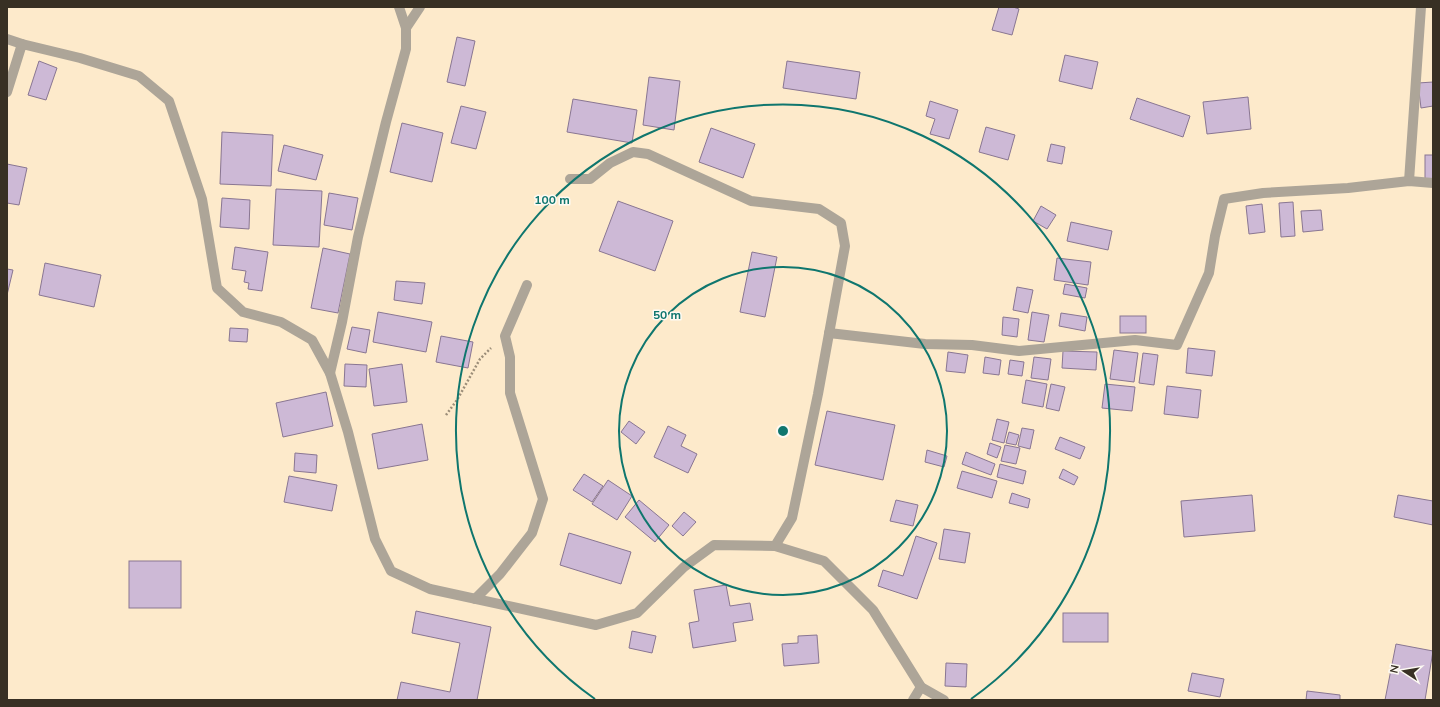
<svg xmlns="http://www.w3.org/2000/svg" width="1440" height="707" font-family="'Nunito Sans',sans-serif">
  <rect width="100%" height="100%" fill="#fdeacb"/>
  <g fill="#cdb9d6" stroke="#897692">
    <path d="M999 7H1013L1019 9 1012 35 992 30Z"/>
    <path d="M457 37 475 41 465 86 447 82Z"/>
    <path d="M1065 55 1098 62 1092 89 1059 81Z"/>
    <path d="M39 61 57 68 46 100 28 95Z"/>
    <path d="M787 61 860 72 856 99 783 88Z"/>
    <path d="M649 77 680 81 674 130 643 125Z"/>
    <path d="M1433 82V106L1421 108 1418 83Z"/>
    <path d="M1248 97 1251 129 1207 134 1203 102Z"/>
    <path d="M1137 98 1190 116 1183 137 1130 119Z"/>
    <path d="M573 99 637 110 632 143 567 132Z"/>
    <path d="M930 101 958 110 949 139 930 134 935 119 926 116Z"/>
    <path d="M461 106 486 112 476 149 451 143Z"/>
    <path d="M402 123 443 133 432 182 390 172Z"/>
    <path d="M986 127 1015 135 1008 160 979 152Z"/>
    <path d="M711 128 755 144 743 178 699 162Z"/>
    <path d="M222 132 273 135 271 186 220 184Z"/>
    <path d="M1051 144 1065 147 1062 164 1047 161Z"/>
    <path d="M284 145 323 155 316 180 278 171Z"/>
    <rect x="1425" y="155" width="8" height="25"/>
    <path d="M7 164 27 168 19 205 7 203Z"/>
    <path d="M276 189 322 191 319 247 273 245Z"/>
    <path d="M329 193 358 198 352 230 324 225Z"/>
    <path d="M222 198 250 200 249 229 220 227Z"/>
    <path d="M618 201 673 221 655 271 599 251Z"/>
    <path d="M1293 202 1295 236 1281 237 1279 203Z"/>
    <path d="M1262 204 1265 232 1249 234 1246 206Z"/>
    <path d="M1041 206 1056 215 1047 229 1033 221Z"/>
    <path d="M1321 210 1323 230 1303 232 1301 211Z"/>
    <path d="M1071 222 1112 231 1108 250 1067 241Z"/>
    <path d="M235 247 268 252 262 291 248 289 249 283 244 282 246 271 232 269Z"/>
    <path d="M323 248 350 254 338 313 311 308Z"/>
    <path d="M752 252 777 257 765 317 740 312Z"/>
    <path d="M1057 258 1091 262 1088 285 1054 280Z"/>
    <path d="M45 263 101 275 94 307 39 295Z"/>
    <path d="M7 269 13 270 7 295Z"/>
    <path d="M396 281 425 283 422 304 394 300Z"/>
    <path d="M1065 284 1087 288 1085 298 1063 294Z"/>
    <path d="M1017 287 1033 290 1028 313 1013 310Z"/>
    <path d="M378 312 432 322 426 352 373 342Z"/>
    <path d="M1032 312 1049 315 1044 342 1028 340Z"/>
    <path d="M1061 313 1087 317 1085 331 1059 326Z"/>
    <rect x="1120" y="316" width="26" height="17"/>
    <path d="M1003 317 1019 319 1017 337 1002 335Z"/>
    <path d="M352 327 370 330 366 353 347 349Z"/>
    <path d="M230 328 248 329 247 342 229 341Z"/>
    <path d="M441 336 473 342 468 368 436 362Z"/>
    <path d="M1188 348 1215 351 1212 376 1186 373Z"/>
    <path d="M1114 350 1138 353 1134 382 1110 379Z"/>
    <path d="M1063 351 1097 352 1096 370 1062 368Z"/>
    <path d="M948 352 968 355 965 373 946 371Z"/>
    <path d="M1143 353 1158 355 1154 385 1139 383Z"/>
    <path d="M985 357 1001 360 999 375 983 373Z"/>
    <path d="M1034 357 1051 359 1048 380 1031 378Z"/>
    <path d="M1010 360 1024 362 1022 376 1008 374Z"/>
    <path d="M345 364 367 365 366 387 344 386Z"/>
    <path d="M402 364 407 402 374 406 369 369Z"/>
    <path d="M1026 380 1047 384 1043 407 1022 403Z"/>
    <path d="M1051 384 1065 387 1059 411 1046 408Z"/>
    <path d="M1105 384 1135 387 1132 411 1102 408Z"/>
    <path d="M1167 386 1201 390 1198 418 1164 414Z"/>
    <path d="M326 392 333 426 283 437 276 403Z"/>
    <path d="M827 411 895 425 883 480 815 465Z"/>
    <path d="M997 419 1009 422 1004 443 992 440Z"/>
    <path d="M629 421 645 432 636 444 621 432Z"/>
    <path d="M422 424 428 460 378 469 372 434Z"/>
    <path d="M668 426 686 435 681 446 697 454 688 473 654 457Z"/>
    <path d="M1022 428 1034 430 1030 449 1018 446Z"/>
    <path d="M1009 432 1019 435 1016 445 1006 443Z"/>
    <path d="M1060 437 1085 447 1080 459 1055 449Z"/>
    <path d="M990 443 1001 447 997 458 987 454Z"/>
    <path d="M1005 445 1020 448 1016 464 1001 461Z"/>
    <path d="M927 450 947 456 944 467 925 462Z"/>
    <path d="M966 452 995 464 991 475 962 464Z"/>
    <path d="M295 453 317 455 316 473 294 471Z"/>
    <path d="M1000 464 1026 471 1023 484 997 477Z"/>
    <path d="M1063 469 1078 477 1074 485 1059 478Z"/>
    <path d="M962 471 997 481 992 498 957 488Z"/>
    <path d="M584 474 603 486 592 502 573 490Z"/>
    <path d="M289 476 337 485 332 511 284 502Z"/>
    <path d="M608 480 632 496 617 520 592 504Z"/>
    <path d="M1012 493 1030 499 1028 508 1009 503Z"/>
    <path d="M1252 495 1255 531 1184 537 1181 501Z"/>
    <path d="M1398 495 1433 501V525L1394 517Z"/>
    <path d="M639 500 669 525 655 542 625 517Z"/>
    <path d="M896 500 918 505 913 526 890 521Z"/>
    <path d="M684 512 696 522 683 536 672 526Z"/>
    <path d="M944 529 970 533 965 563 939 559Z"/>
    <path d="M569 533 631 552 621 584 560 565Z"/>
    <path d="M916 536 937 543 917 599 878 586 883 570 903 576Z"/>
    <rect x="129" y="561" width="52" height="47"/>
    <path d="M726 585 730 606 750 603 753 620 733 623 736 641 693 648 689 623 699 621 694 590Z"/>
    <path d="M416 611 491 627 477 700H397L401 682 450 692 460 643 412 633Z"/>
    <rect x="1063" y="613" width="45" height="29"/>
    <path d="M632 631 656 636 652 653 629 648Z"/>
    <path d="M817 635 819 663 784 666 782 644 798 643V636Z"/>
    <path d="M1396 644 1433 651 1425 700H1385Z"/>
    <path d="M946 663 967 664 966 687 945 686Z"/>
    <path d="M1192 673 1224 679 1220 697 1188 691Z"/>
    <path d="M1307 691 1340 695V700H1306Z"/>
  </g>
  <g fill="none" stroke-linecap="round" stroke-linejoin="round">
    <path stroke="#9c8e79" stroke-width="2.5" stroke-dasharray="2 2" stroke-linecap="butt" d="M446 415 457 400 480 359 491 348"/>
    <g stroke="#ada598" stroke-width="10">
      <path d="M406 28 420 7"/>
      <path d="M7 39 22 44"/>
      <path d="M7 92 22 44 80 58 139 76 169 101 202 199 217 288 243 312 281 322 312 340 330 373 348 432 375 539 391 571 430 589 596 625 637 613 684 567 714 545 775 546 824 561 873 610 921 687 944 700"/>
      <path d="M570 179H590L610 163 633 152 648 154 751 201 819 209 841 223 845 246 818 394 792 518 775 546"/>
      <path d="M1409 181 1421 7"/>
      <path d="M829 333 925 344 972 345 1019 351 1135 340 1177 345 1209 273 1215 236 1224 199 1263 193 1348 188 1409 181 1433 183"/>
      <path d="M330 373 342 322 358 237 386 122 406 49V28L399 7"/>
      <path d="M475 599 500 574 532 533 543 499 510 393V357L505 336 527 285"/>
      <path d="M913 700 921 687"/>
    </g>
  </g>
  <g fill="none" stroke="#0f766e" stroke-width="2">
    <circle cx="783" cy="431" r="164"/>
    <path d="M595 699A327 327 0 1 1 971 699"/>
  </g>
  <circle cx="783" cy="431" r="6" fill="#0f766e" stroke="#fdfaf3" stroke-width="2"/>
  <g font-size="12" text-anchor="middle" font-weight="bold" fill="#0f766e" stroke="#fdfaf3" stroke-width="3" stroke-linejoin="round" paint-order="stroke">
    <text x="552" y="204">100 m</text>
    <text x="667" y="319">50 m</text>
  </g>
  <rect width="1440" height="707" fill="none" stroke="#383024" stroke-width="16"/>
  <g transform="translate(1404 671) rotate(282)" stroke="#fdfaf3" stroke-width="3" paint-order="stroke">
  <path d="M0-3L7 15L0 10L-7 15Z" fill="#383024"/>
  <text y="-6" font-size="11" font-weight="bold" text-anchor="middle" fill="#383024">N</text>
  </g>
</svg>
